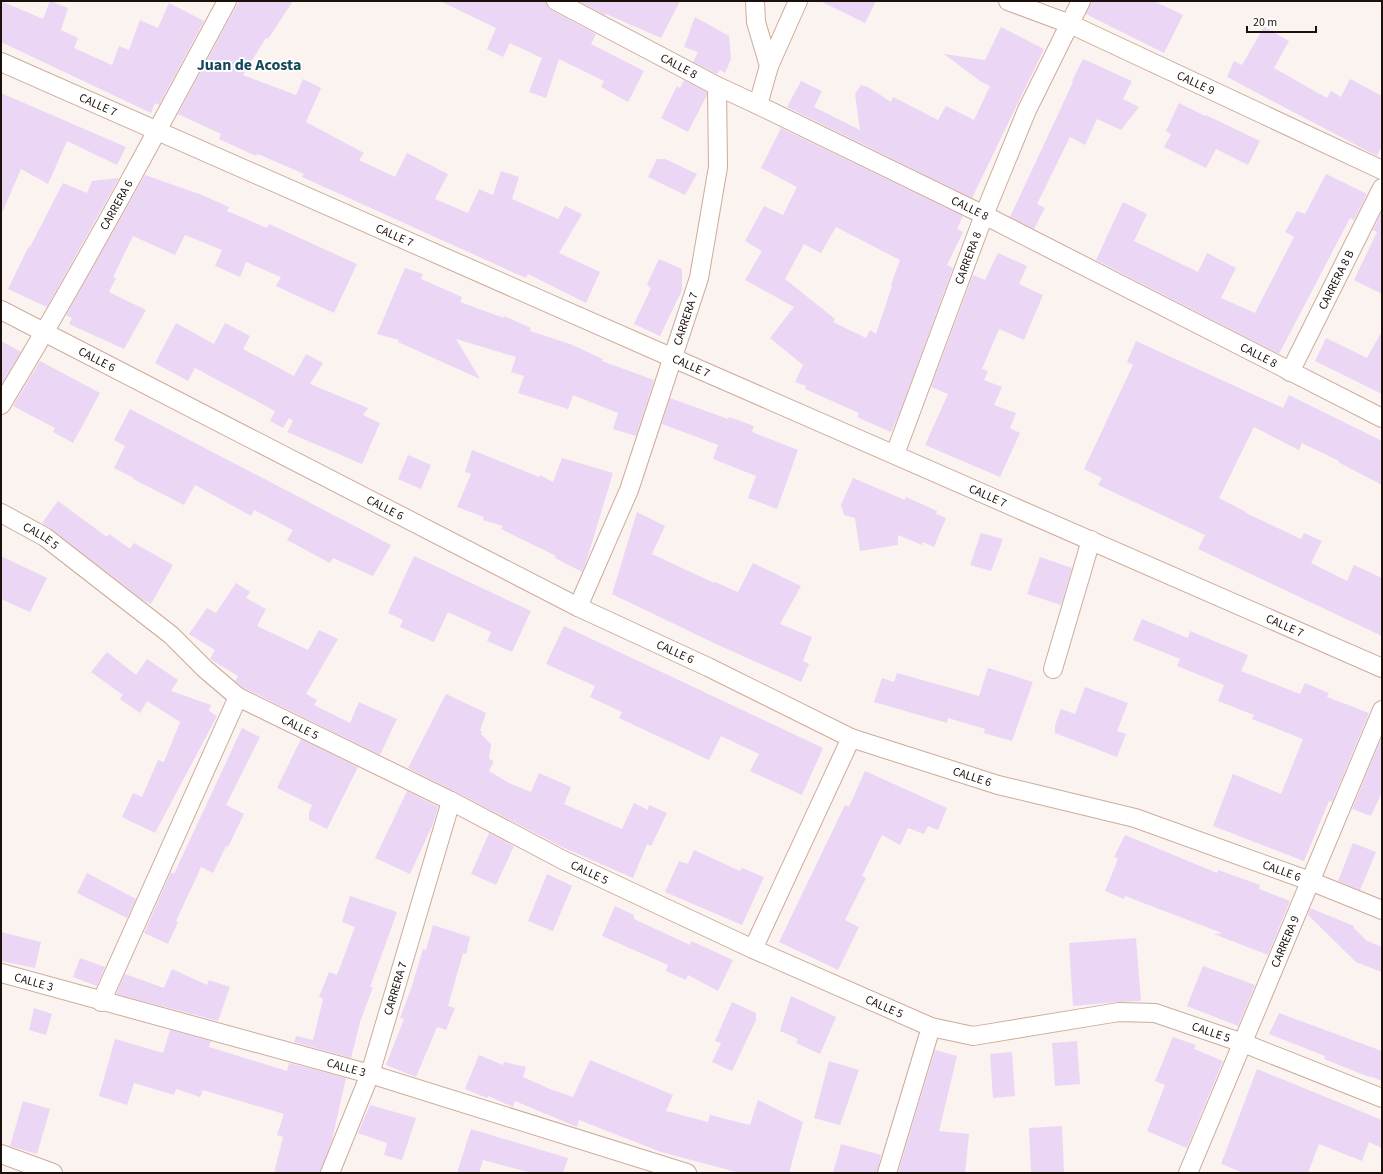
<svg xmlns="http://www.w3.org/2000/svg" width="1383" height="1174" font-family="'Source Sans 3',sans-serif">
  <rect width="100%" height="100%" fill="#fbf3ef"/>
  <g fill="#ebd6f6" fill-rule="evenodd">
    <path d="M1 1 43 19 50 1 68 8 61 30 78 38 74 48 112 65 119 46 129 50 140 20 158 28 169 3 204 21 159 105 155 103 151 113 1 42Z"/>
    <path d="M239 1H293L268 39 266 38 243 75 296 95 303 79 321 88 306 122 364 153 359 160 395 177 407 153 448 174 435 199 468 213 479 189 493 195 501 171 519 177 512 199 558 219 565 206 582 214 559 253 600 272 586 303 528 274 526 278 302 177 304 174 258 154 256 156 219 139 221 134 178 114Z"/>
    <path d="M440 1H546L547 6 551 10 596 34 591 44 644 71 628 102 601 87 604 81 559 59 546 98 529 92 542 58 510 43 503 57 487 49 496 28Z"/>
    <path d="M578 1H680L661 38 606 14 605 15Z"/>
    <path d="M820 1H876L865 23Z"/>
    <path d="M1091 1H1154L1183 15 1164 53 1086 14Z"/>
    <path d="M695 17 729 36 731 59 725 73 720 70 717 74 693 62 698 52 684 47Z"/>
    <path d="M1001 27 1044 49 972 198 787 107 801 81 822 91 814 107 860 130 855 94 861 85 868 87 891 102 893 97 938 120 946 106 974 120 990 86 980 81 944 54 985 60Z"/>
    <path d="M1264 27 1289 41 1274 68 1327 98 1331 91 1341 97 1350 79 1382 96V146L1377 156 1227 77 1234 61 1242 65Z"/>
    <path d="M1083 59 1132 81 1123 99 1139 107 1121 130 1097 119 1085 145 1070 137 1037 204 1045 208 1034 229 1010 217 1073 82 1072 81Z"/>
    <path d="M684 80 707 92V95L688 132 661 118 677 86 680 88Z"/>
    <path d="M1 93 126 147 117 165 67 141 48 184 21 169 1 215Z"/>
    <path d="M1179 103 1205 116 1206 115 1260 141 1248 165 1216 149 1206 168 1164 147 1171 134 1166 131Z"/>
    <path d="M781 128 963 216 957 229 963 232 947 265 953 268 900 412 891 432 857 417 859 413 805 389 806 386 795 382 803 365 770 338 794 307 745 280 762 251 745 241 764 206 783 215 797 187 761 168ZM836 227 900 260 891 285 892 286 876 334 870 330 866 338 833 322 835 319 785 279 804 244 821 253Z"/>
    <path d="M657 159H665L697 174 685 195 648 177Z"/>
    <path d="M1326 174 1367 194 1354 220 1350 218 1279 354 1096 260 1123 202 1147 214 1134 241 1198 272 1207 253 1236 268 1221 298 1255 313 1294 237 1285 232 1297 211 1305 214Z"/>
    <path d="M145 175 202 195 229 207 227 211 267 228 269 224 357 264 334 313 276 286 281 277 246 262 240 277 215 266 222 250 185 235 175 255 133 236 113 277 116 278 109 292 146 310 124 349 69 324 72 318 66 315Z"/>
    <path d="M119 178 47 307 8 289 29 246 30 247 63 183 87 193 92 181Z"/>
    <path d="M1382 211V294L1354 280 1377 232 1373 230Z"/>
    <path d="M998 253 1027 266 1019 284 1043 295 1024 340 999 329 982 369 988 371 984 380 1002 387 994 405 1016 413 1010 428 1020 433 1000 477 925 445 948 394 931 387 973 275 985 280Z"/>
    <path d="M659 259 682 269V290L660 336 634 324 651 288 647 285Z"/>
    <path d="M405 268 423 274 421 279 462 297 460 302 504 318V316L531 328 530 331 570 344 603 359 602 361 654 380 636 436 613 429 618 413 573 395 568 409 518 393 524 376 511 372 516 357 456 339 480 379 398 342 399 340 377 334Z"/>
    <path d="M176 323 214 344 225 323 250 336 243 349 294 376 306 354 323 363 310 384 368 408 363 415 380 423 362 464 287 432 293 421 289 418 283 428 270 421 275 411 195 368 188 381 155 363Z"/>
    <path d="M1382 331V394L1315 361 1326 338 1367 358Z"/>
    <path d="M1 341 21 352 1 385Z"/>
    <path d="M1136 341 1283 408 1289 395 1382 441V485L1338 462 1339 461 1302 443 1299 450 1254 427 1219 498 1246 512V513L1301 539 1304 533 1322 541 1311 563 1347 581 1354 565 1382 578V636L1198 549 1205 535 1098 485 1102 478 1084 469 1133 365 1127 362Z"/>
    <path d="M40 361 100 393 73 443 53 432 55 428 13 406Z"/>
    <path d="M670 398 728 419 729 417 754 426 752 432 798 450 777 509 748 498 756 476 713 459 718 445 662 424Z"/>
    <path d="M130 409 391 545 373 576 333 558 330 563 287 540 293 530 254 510 251 516 195 485 184 505 133 479 134 478 114 468 125 446 114 440Z"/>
    <path d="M472 450 539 477 540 475 553 482 562 458 613 473 587 559 582 572 555 558 556 556 501 529 503 526 483 520 484 517 457 507 471 474 465 472Z"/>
    <path d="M408 455 431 465 421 489 398 479Z"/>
    <path d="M853 478 905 500 906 497 937 511 936 514 946 518 934 547 923 542 922 545 898 535V545L860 551 855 518 844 515 841 505Z"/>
    <path d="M58 501 107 537 109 534 130 549 134 543 173 565 151 604 143 600 51 529 42 523Z"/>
    <path d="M637 512 665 526 652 554 714 583 715 582 738 592 753 563 801 586 780 624 812 637 803 661 809 664 801 682 716 644 612 594Z"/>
    <path d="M981 533 1003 539 991 571 970 565Z"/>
    <path d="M1 556 47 578 30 612 1 599Z"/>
    <path d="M414 556 531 611 512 652 487 641 491 632 448 612 434 642 400 627 403 620 388 613Z"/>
    <path d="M1040 557 1072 568 1061 605 1027 594Z"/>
    <path d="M236 583 250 592 246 598 266 609 257 626 308 650 319 630 338 639 306 694 317 700 314 705 350 723 359 702 397 719 380 755 244 688 235 681 238 676 210 659 215 650 189 634 207 608 216 613Z"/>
    <path d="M1142 619 1188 638 1190 631 1248 655 1241 671 1300 694 1305 683 1329 693 1327 697 1369 713 1332 802 1329 801 1304 861 1213 826 1233 774 1281 794 1303 739 1252 719 1254 715 1218 701 1224 685 1177 666 1180 659 1133 640Z"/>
    <path d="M564 626 823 748 802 795 750 771 759 754 721 736 709 760 619 718 622 712 590 697 595 686 546 664Z"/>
    <path d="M107 652 136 675 147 659 178 680 171 691 211 705 209 711 217 716 155 833 122 817 133 793 142 797 158 760 164 762 180 722 147 701 140 713 120 699 123 695 91 672Z"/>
    <path d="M988 668 1033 682 1012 741 984 733 985 729 948 718 947 723 874 702 882 678 894 682 897 673 979 696Z"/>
    <path d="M1085 687 1128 703 1117 731 1126 734 1117 757 1055 733V725L1061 709 1075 714Z"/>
    <path d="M446 694 486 713 480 731 482 732 481 734 491 744 489 759 494 761 489 771 509 783 531 792 539 773 571 787 564 804 622 829 634 803 648 810 649 805 667 813 651 846 647 844 633 878 560 846 456 792 408 768Z"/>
    <path d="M242 728 260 737 226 805 244 814 228 847 226 846 213 873 201 867 176 921 178 922 168 944 144 933 171 872 174 874Z"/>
    <path d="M1382 737V792L1371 816 1352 809Z"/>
    <path d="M301 739 358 767 327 829 309 820V813L312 805 277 788Z"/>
    <path d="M865 771 947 808 938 830 928 826 924 834 908 828 900 845 882 835 862 876 866 878 845 920 859 927 838 970 779 942 845 805 849 807Z"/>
    <path d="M407 791 438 807 433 824 410 874 375 858Z"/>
    <path d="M489 833 514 846 496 885 471 874Z"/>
    <path d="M1125 835 1217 873 1218 870 1260 885 1259 889 1290 901 1268 955 1214 934 1222 933 1125 896 1124 899 1105 891 1118 859 1114 857Z"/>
    <path d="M1353 843 1376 852 1360 890 1338 881Z"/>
    <path d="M694 850 740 871 742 868 764 877 742 925 665 892 679 861 688 864Z"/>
    <path d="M87 873 136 899 127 918 77 893Z"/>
    <path d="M547 874 572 886 553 931 528 921Z"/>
    <path d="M350 896 397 912 370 987H373L360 1022 351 1058 294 1042 296 1036 313 1040 323 999 319 997 329 972 337 975 355 927 342 922Z"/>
    <path d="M615 906 634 915V919L690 945 691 941 733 960 718 991 688 975 686 980 666 971 668 965 602 936Z"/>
    <path d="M1310 908 1354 926V928L1367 941 1382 947V972L1356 962 1308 915Z"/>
    <path d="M433 925 470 937 466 954 463 953 448 1006 455 1008 446 1030 437 1027 416 1077 386 1065 404 1019 400 1018 411 989 423 949 426 950Z"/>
    <path d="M1 932 41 942 35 968 1 961Z"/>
    <path d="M1136 938 1141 1001 1117 1002 1073 1006 1069 943Z"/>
    <path d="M80 958 105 967 97 986 73 977Z"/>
    <path d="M1203 966 1255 985 1238 1026 1187 1006Z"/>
    <path d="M172 969 207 985 209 980 230 987 218 1021 116 994 125 974 164 988Z"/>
    <path d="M791 996 836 1017 820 1054 796 1043 798 1039 780 1031Z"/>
    <path d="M732 1002 756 1013V1020L732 1071 712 1062 721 1043 715 1041Z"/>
    <path d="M34 1008 52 1014 46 1035 29 1030Z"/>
    <path d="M1279 1013 1382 1051V1081L1369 1076V1077L1324 1059 1325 1056 1269 1034Z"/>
    <path d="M170 1030 211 1041 209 1047 287 1071 289 1063 346 1078 332 1140 320 1173H274L283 1137 277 1135 284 1114 203 1090 200 1097 176 1089 174 1095 134 1083 127 1105 99 1096 115 1039 163 1053Z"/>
    <path d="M1173 1037 1196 1045 1194 1049 1223 1061 1187 1148 1147 1131 1165 1085 1155 1081Z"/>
    <path d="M1077 1041 1080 1084 1055 1086 1052 1043Z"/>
    <path d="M935 1050 957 1056 939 1131 969 1134 965 1173H898Z"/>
    <path d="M1012 1052 1015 1096 993 1098 990 1054Z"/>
    <path d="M479 1055 503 1065 504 1062 526 1067 523 1077 550 1089 573 1097 590 1060 673 1095 666 1111 708 1122 710 1115 750 1125 758 1100 803 1122 789 1173H740L661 1152 579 1120 577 1127 515 1101 513 1107 488 1096 487 1098 465 1089Z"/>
    <path d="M829 1061 859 1070 840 1125 814 1118Z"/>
    <path d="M1257 1069 1382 1120V1148L1369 1142 1362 1161 1319 1144 1308 1173H1244L1221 1164Z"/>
    <path d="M23 1101 50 1109 37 1154 10 1146Z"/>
    <path d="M370 1105 416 1118 402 1160 384 1155 387 1143 358 1133Z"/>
    <path d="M1062 1126 1064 1173H1031L1029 1128Z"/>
    <path d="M471 1129 568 1158 563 1173H532L483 1160 479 1173H457Z"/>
    <path d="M841 1144 881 1155 877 1173H833Z"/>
  </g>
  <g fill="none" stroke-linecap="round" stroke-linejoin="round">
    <g stroke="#ceab9a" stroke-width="20">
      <g id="street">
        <path id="s1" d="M556 1 717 86 758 105 984 215 1382 418"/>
        <path d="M755 1 756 22 769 66"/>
        <path id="s2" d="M1008 1 1070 24 1382 170"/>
        <path id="s3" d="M1 62 673 358 1382 668"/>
        <path d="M758 105 769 66 798 1"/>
        <path id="s4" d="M1 310 578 607 708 667 851 738 998 785 1135 818 1310 881 1382 910"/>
        <path id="s5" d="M1290 372 1382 188"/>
        <path id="s6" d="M1 405C81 273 154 137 227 1"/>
        <path id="s7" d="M895 454 984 215 1027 110 1081 1"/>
        <path id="s8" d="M1 513 45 537 171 635 205 669 238 697 451 801 563 860 753 949 931 1027 973 1036 1119 1012 1155 1013 1243 1043 1382 1098"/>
        <path id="s9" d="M578 607 629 490 699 278 718 167 717 86"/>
        <path d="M1053 669 1091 540"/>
        <path d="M753 949 851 738"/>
        <path id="s10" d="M1 973 370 1074 687 1173"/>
        <path d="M101 1002 238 697"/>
        <path d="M1 1154 53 1173"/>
        <path id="s11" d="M330 1173 370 1074 451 801"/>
        <path d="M887 1173 931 1027"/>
        <path id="s12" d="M1188 1173 1382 710"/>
      </g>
    </g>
    <use href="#street" stroke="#fff" stroke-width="18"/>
  </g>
  <g text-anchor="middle" stroke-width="4" stroke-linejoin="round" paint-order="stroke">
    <g font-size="12" fill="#1c100a" stroke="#fff">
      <text dy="4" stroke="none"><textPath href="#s1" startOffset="139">CALLE 8</textPath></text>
      <text dy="4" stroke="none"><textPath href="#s2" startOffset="205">CALLE 9</textPath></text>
      <text dy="4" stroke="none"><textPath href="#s3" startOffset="106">CALLE 7</textPath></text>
      <text dy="4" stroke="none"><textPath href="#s6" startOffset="231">CARRERA 6</textPath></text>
      <text dy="4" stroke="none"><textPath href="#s1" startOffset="463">CALLE 8</textPath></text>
      <text dy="4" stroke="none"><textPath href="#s3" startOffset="430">CALLE 7</textPath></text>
      <text dy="4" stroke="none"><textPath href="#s7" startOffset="209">CARRERA 8</textPath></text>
      <text dy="4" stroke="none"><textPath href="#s5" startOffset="103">CARRERA 8 B</textPath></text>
      <text dy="4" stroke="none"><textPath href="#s9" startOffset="308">CARRERA 7</textPath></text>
      <text dy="4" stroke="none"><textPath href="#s1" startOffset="787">CALLE 8</textPath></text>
      <text dy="4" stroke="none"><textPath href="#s4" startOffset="108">CALLE 6</textPath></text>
      <text dy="4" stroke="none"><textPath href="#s3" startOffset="754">CALLE 7</textPath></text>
      <text dy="4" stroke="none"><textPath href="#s3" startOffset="1078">CALLE 7</textPath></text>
      <text dy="4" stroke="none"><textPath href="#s4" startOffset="432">CALLE 6</textPath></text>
      <text dy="4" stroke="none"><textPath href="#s8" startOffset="46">CALLE 5</textPath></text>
      <text dy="4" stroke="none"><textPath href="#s3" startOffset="1402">CALLE 7</textPath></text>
      <text dy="4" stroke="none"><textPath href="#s4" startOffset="756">CALLE 6</textPath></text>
      <text dy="4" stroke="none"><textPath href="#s8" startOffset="370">CALLE 5</textPath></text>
      <text dy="4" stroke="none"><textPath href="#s4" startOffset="1079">CALLE 6</textPath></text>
      <text dy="4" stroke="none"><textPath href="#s4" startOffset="1403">CALLE 6</textPath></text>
      <text dy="4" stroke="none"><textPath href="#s8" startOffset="694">CALLE 5</textPath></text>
      <text dy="4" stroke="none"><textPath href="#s12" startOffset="251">CARRERA 9</textPath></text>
      <text dy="4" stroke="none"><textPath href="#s10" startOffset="34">CALLE 3</textPath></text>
      <text dy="4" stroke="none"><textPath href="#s11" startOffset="196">CARRERA 7</textPath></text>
      <text dy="4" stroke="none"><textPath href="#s8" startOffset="1018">CALLE 5</textPath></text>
      <text dy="4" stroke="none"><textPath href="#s8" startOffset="1355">CALLE 5</textPath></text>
      <text dy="4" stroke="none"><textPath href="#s10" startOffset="358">CALLE 3</textPath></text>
    </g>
    <g font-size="16" font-weight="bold" fill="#144858" stroke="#fff">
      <text x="249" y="70">Juan de Acosta</text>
    </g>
  </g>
  <rect width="1383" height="1174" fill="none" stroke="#1c100a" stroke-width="4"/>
  <path d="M1247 26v6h69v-6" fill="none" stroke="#1c100a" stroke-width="2"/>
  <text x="1253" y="26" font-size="12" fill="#1c100a" stroke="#ffffff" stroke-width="3" paint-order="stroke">20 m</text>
</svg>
